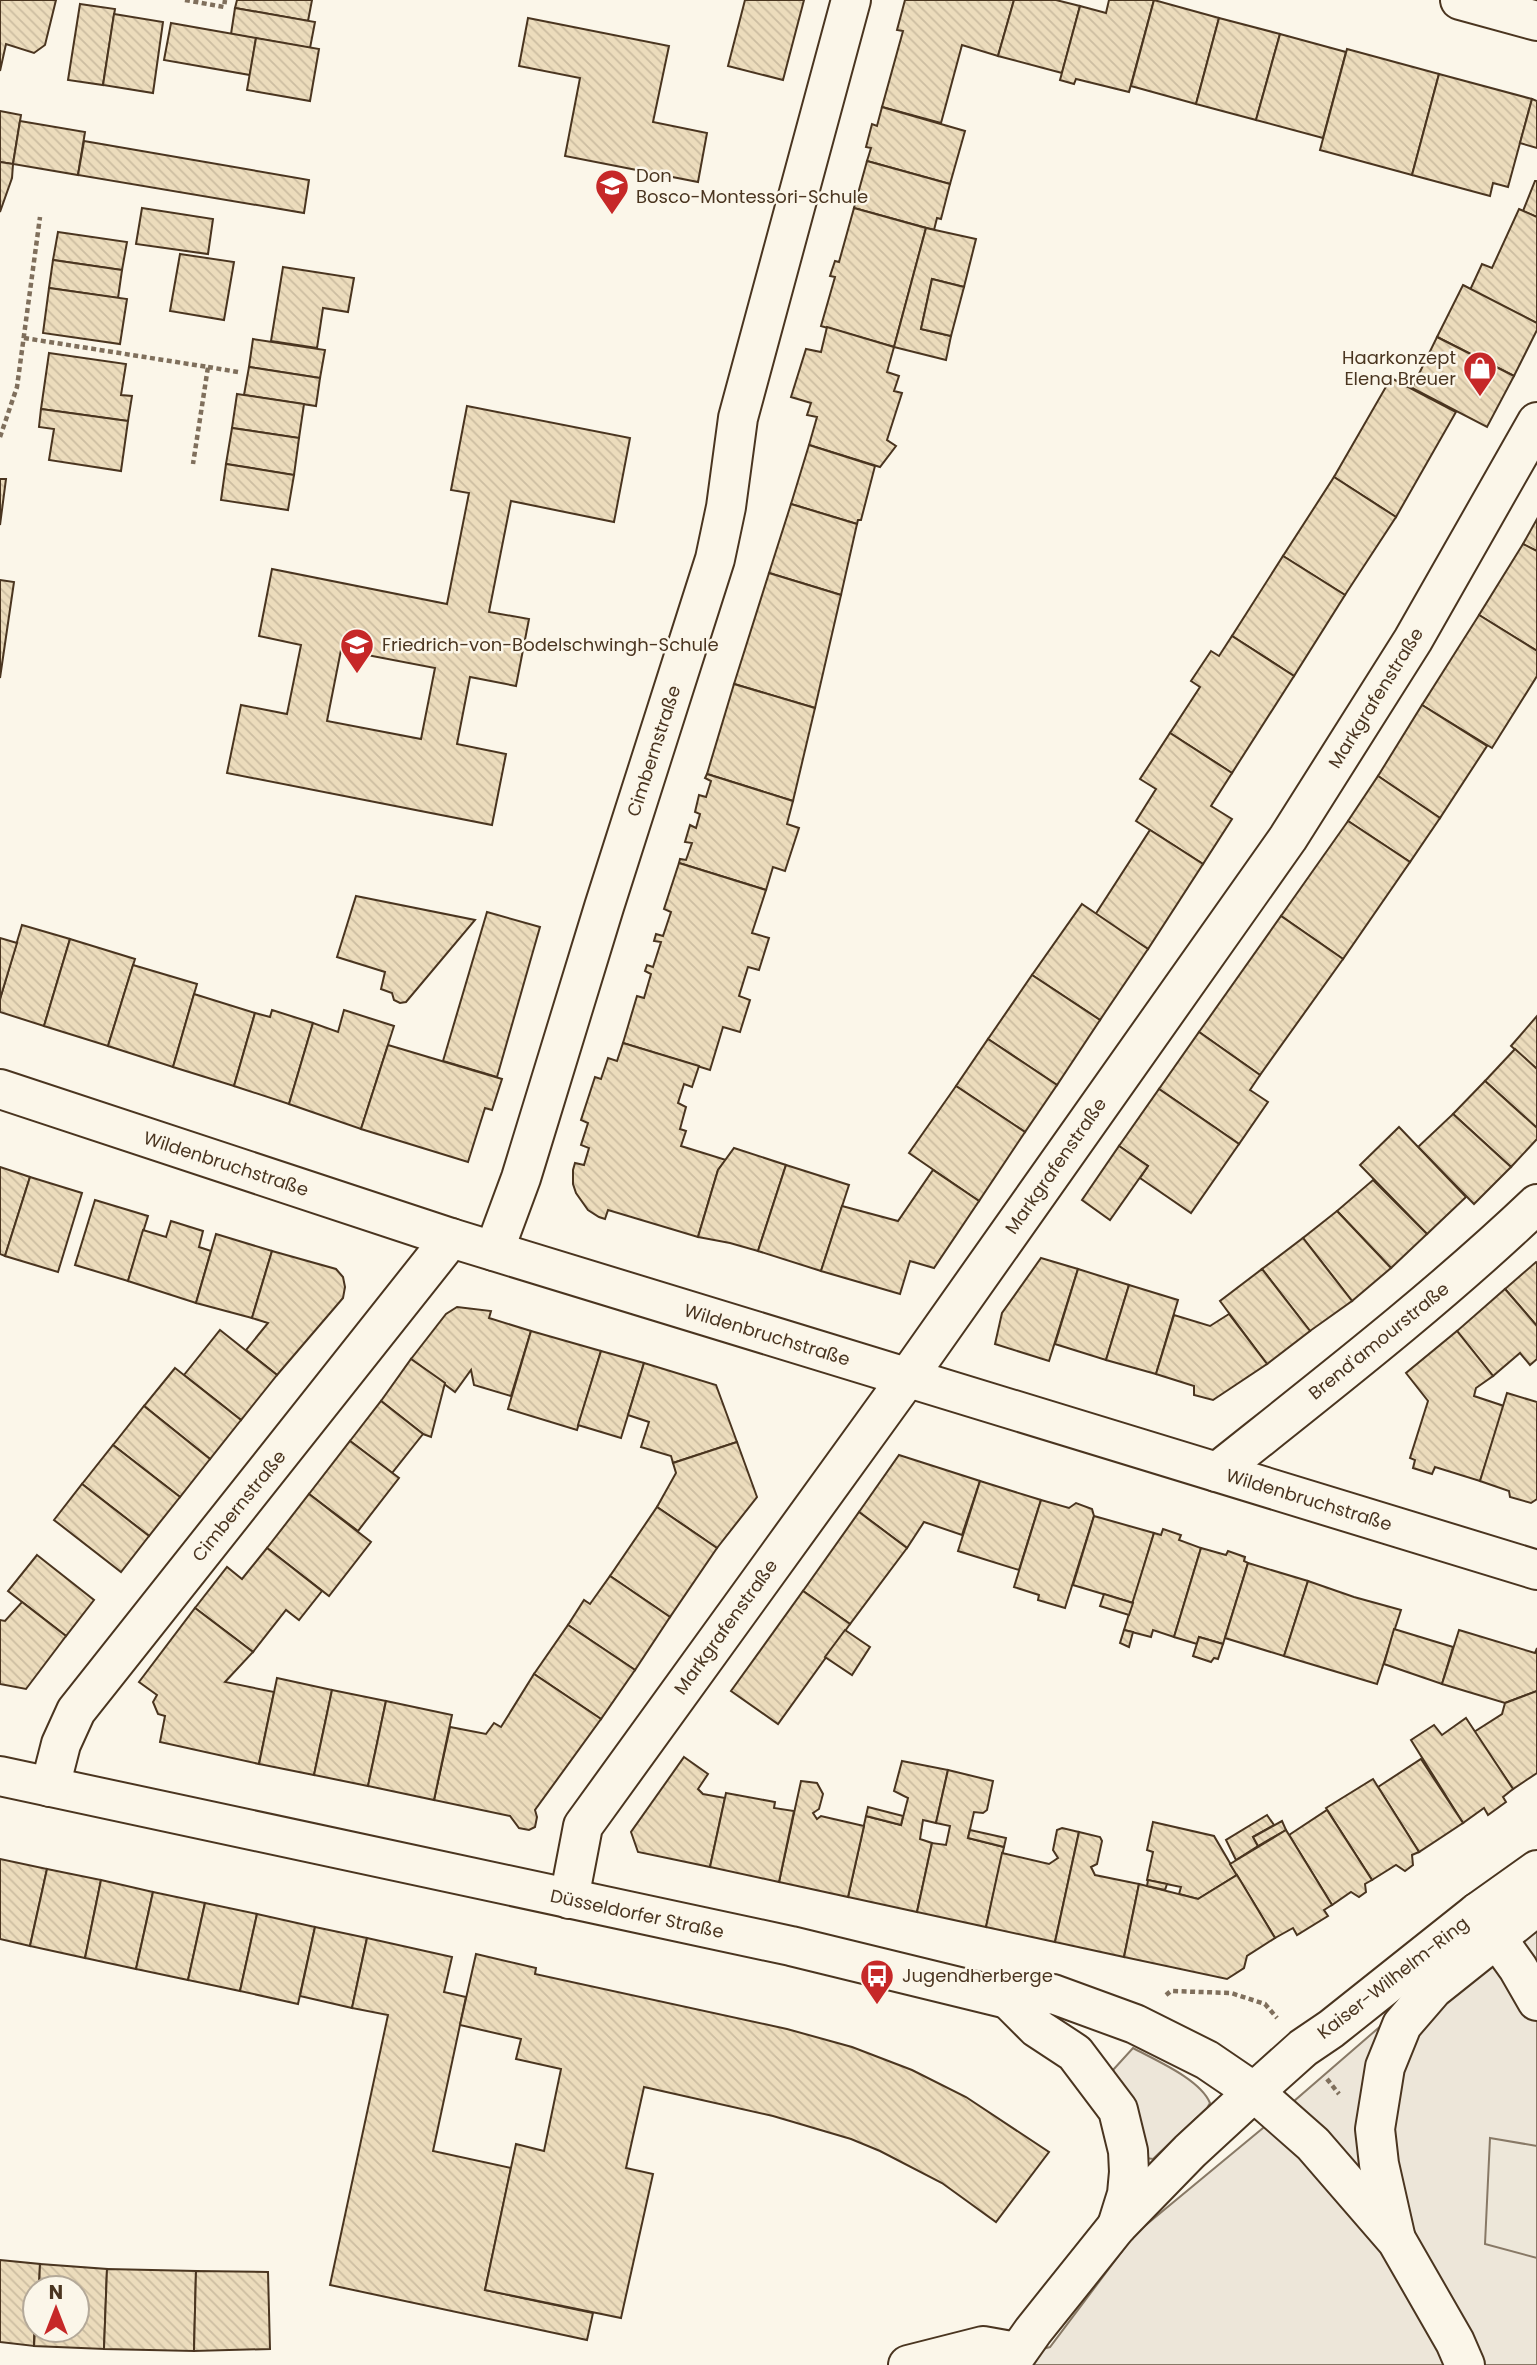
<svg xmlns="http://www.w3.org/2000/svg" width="1537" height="2365" font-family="Poppins,sans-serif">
  <defs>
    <pattern id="building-back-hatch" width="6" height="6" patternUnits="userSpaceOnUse" patternTransform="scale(1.75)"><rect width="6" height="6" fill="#ecdcbc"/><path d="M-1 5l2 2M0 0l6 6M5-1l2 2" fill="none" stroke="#ccbda1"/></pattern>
  </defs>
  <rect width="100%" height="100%" fill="#fbf6e9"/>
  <g fill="#ede6d9" stroke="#887966" stroke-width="2">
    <path d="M1537 1896V2365H980L1050 2347 1135 2234 1263 2128 1488 1933Z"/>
    <path d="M1133 2048C1155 2060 1200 2079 1210 2103L1207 2108 1153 2159 1146 2158 1127 2099 1113 2070Z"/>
  </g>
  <path fill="#ede7d9" stroke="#887966" stroke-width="2" d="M1490 2138 1537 2146V2258L1485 2244Z"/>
  <g fill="url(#building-back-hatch)" stroke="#4a3520" stroke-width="2" fill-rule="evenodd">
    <path d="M0 0H56L45 45 34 53 6 44 0 71Z"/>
    <path d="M237 0H312L308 21 235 8Z"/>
    <path d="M745 0H804L783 80 728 66Z"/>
    <path d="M905 0H1014L998 56 962 45 941 123 882 107 903 31 897 30Z"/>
    <path d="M1014 0H1056L1080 6 1062 73 998 56Z"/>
    <path d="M1109 0H1154L1129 92 1076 79 1074 84 1060 80 1080 6 1106 13Z"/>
    <path d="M1154 0 1219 18 1196 104 1131 86Z"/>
    <path d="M80 4 115 9 103 85 68 80Z"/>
    <path d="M235 8 315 22 310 48 231 34Z"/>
    <path d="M114 14 163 22 153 93 103 85Z"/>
    <path d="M528 18 669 46 653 122 707 133 698 182 565 156 580 78 519 66Z"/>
    <path d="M1219 18 1280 34 1256 120 1196 104Z"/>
    <path d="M171 23 256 38 250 75 164 60Z"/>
    <path d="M1280 34 1346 52 1323 138 1256 120Z"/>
    <path d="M256 38 319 49 310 101 247 90Z"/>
    <path d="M1347 49 1439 74 1412 175 1320 150Z"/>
    <path d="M1439 74 1532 99 1508 187 1493 183 1490 196 1412 175Z"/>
    <path d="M1532 99 1537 101V148L1520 143Z"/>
    <path d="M882 107 965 131 950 184 867 161 871 148 866 147 872 124 877 126Z"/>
    <path d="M0 111 21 115 13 164 0 162Z"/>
    <path d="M20 121 85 132 78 175 13 164Z"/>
    <path d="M84 141 309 180 304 213 78 175Z"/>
    <path d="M867 161 950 184 941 219 937 218 934 230 854 208Z"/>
    <path d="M0 162 13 164 12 178 0 212Z"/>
    <path d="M1535 181H1537V217L1523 211Z"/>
    <path d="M142 208 213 219 208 254 136 244Z"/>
    <path d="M854 208 926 228 894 347 821 326 835 277 830 276 835 261 839 262Z"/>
    <path d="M1519 209 1537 217V323L1470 290 1482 264 1492 268Z"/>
    <path d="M926 228 976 239 964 287 932 279 921 329 951 336 946 360 894 347Z"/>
    <path d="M58 232 127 242 122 270 53 260Z"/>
    <path d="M180 254 234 262 224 320 170 311Z"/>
    <path d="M53 260 122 270 118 298 49 288Z"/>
    <path d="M283 267 354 278 348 312 323 308 317 348 271 341Z"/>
    <path d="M932 279 964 287 951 336 921 329Z"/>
    <path d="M1463 285 1537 323V330L1514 376 1437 337Z"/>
    <path d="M49 288 127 299 120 344 43 333Z"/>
    <path d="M827 327 894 347 887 372 899 376 894 391 902 393 887 440 896 446 880 467 809 445 817 417 807 415 811 403 791 397 806 349 821 352Z"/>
    <path d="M1437 337 1514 376 1487 427 1412 388Z"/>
    <path d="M253 339 325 350 320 378 249 367Z"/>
    <path d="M49 353 126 364 121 395 132 396 128 421 41 409Z"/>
    <path d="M249 367 320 378 316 406 244 395Z"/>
    <path d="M1391 378 1456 412 1396 517 1334 477Z"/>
    <path d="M237 394 304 404 299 438 232 428Z"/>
    <path d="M467 406 630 438 614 522 511 501 489 612 529 619 516 686 470 677 457 744 506 754 492 825 227 773 241 705 287 714 301 645 259 636 272 569 447 604 469 493 451 490ZM341 650 435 668 421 739 327 721Z"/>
    <path d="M41 409 128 421 121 471 49 460 54 429 39 427Z"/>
    <path d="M232 428 299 438 294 475 226 464Z"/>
    <path d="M809 445 875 466 861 520H858L857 524 791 504Z"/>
    <path d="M226 464 294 475 288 510 221 500Z"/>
    <path d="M1334 477 1396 517 1345 595 1283 556Z"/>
    <path d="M0 479H6L0 525Z"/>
    <path d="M791 504 857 524 841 595 769 573Z"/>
    <path d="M1537 519V551L1523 544Z"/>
    <path d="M1523 544 1537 551V651L1479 615Z"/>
    <path d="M1283 556 1345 595 1294 676 1232 636Z"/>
    <path d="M769 573 841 595 815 708 734 684Z"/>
    <path d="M0 580 14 582 0 678Z"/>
    <path d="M1479 615 1537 651V676L1492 748 1422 705Z"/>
    <path d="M1232 636 1294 676 1232 773 1170 733 1200 687 1191 681 1211 651 1219 656Z"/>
    <path d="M734 684 815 708 793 801 707 774Z"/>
    <path d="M1422 705 1487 746 1440 818 1378 776Z"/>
    <path d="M1170 733 1232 773 1211 806 1232 819 1203 864 1136 821 1156 789 1140 779Z"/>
    <path d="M707 774 793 801 787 824 799 828 785 871 773 867 766 890 679 863 680 859 686 860 692 843 685 842 690 825 696 828 700 814 695 812 699 795 706 797 711 781 705 778Z"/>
    <path d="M1378 776 1440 818 1410 862 1348 821Z"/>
    <path d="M1348 821 1410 862 1343 959 1281 916Z"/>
    <path d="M1150 830 1203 864 1148 949 1095 915Z"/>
    <path d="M679 863 766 890 752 933 769 938 759 970 748 967 739 996 750 1000 740 1032 723 1027 710 1070 623 1043 637 996 644 998 651 974 645 971 647 965 653 967 661 942 654 941 656 934 663 936 671 912 664 909Z"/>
    <path d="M356 896 475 920 406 1002 400 1003 394 1000 392 993 381 989 385 972 337 957Z"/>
    <path d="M1082 904 1148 949 1100 1020 1032 975Z"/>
    <path d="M487 912 540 927 497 1077 443 1061Z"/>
    <path d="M1281 916 1343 959 1260 1075 1199 1032Z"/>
    <path d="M22 925 70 939 44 1026 0 1012V999Z"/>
    <path d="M0 938 17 943 0 999Z"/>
    <path d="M70 939 135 959 108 1046 44 1026Z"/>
    <path d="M133 965 197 984 173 1067 108 1046Z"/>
    <path d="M1032 975 1100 1020 1057 1085 988 1039Z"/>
    <path d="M194 994 255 1013 234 1086 173 1067Z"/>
    <path d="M272 1010 313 1023 289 1104 234 1086 255 1013 270 1017Z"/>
    <path d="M344 1010 394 1026 361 1129 289 1104 313 1023 338 1032Z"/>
    <path d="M1537 1016V1069L1511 1046Z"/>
    <path d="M1199 1032 1260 1075 1250 1090 1268 1102 1239 1144 1159 1089Z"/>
    <path d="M988 1039 1057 1085 1025 1132 956 1086Z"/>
    <path d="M623 1043 699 1066 692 1087 684 1084 678 1103 686 1107 680 1129 686 1131 681 1146 726 1160 718 1170 698 1237 608 1210 605 1219 599 1217 588 1210 576 1193 573 1184V1170L575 1163 584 1165 589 1148 581 1145 588 1123 581 1120 595 1077 601 1079 608 1058 617 1061Z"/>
    <path d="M388 1045 502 1079 492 1110 485 1108 468 1162 361 1129Z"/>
    <path d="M1515 1049 1537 1069V1128L1485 1081Z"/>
    <path d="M1485 1081 1537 1128V1139L1511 1167 1453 1114Z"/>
    <path d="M956 1086 1025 1132 979 1201 909 1153Z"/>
    <path d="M1159 1089 1239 1144 1191 1213 1140 1178 1148 1166 1119 1146Z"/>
    <path d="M1453 1114 1511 1167 1474 1204 1418 1147Z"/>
    <path d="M1399 1127 1466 1197 1427 1234 1360 1165Z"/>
    <path d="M1119 1146 1148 1166 1110 1220 1082 1200Z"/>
    <path d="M734 1148 786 1165 758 1251 730 1243 698 1237 718 1170Z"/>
    <path d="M786 1165 849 1185 821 1271 758 1251Z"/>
    <path d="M0 1167 30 1177 5 1256 0 1254Z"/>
    <path d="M933 1170 979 1201 934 1268 910 1261 900 1294 821 1271 842 1206 898 1221Z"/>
    <path d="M30 1177 82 1193 58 1272 5 1256Z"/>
    <path d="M1373 1180 1427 1234 1391 1268 1337 1211Z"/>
    <path d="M95 1200 148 1216 128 1281 75 1265Z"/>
    <path d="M1337 1211 1391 1268 1352 1301 1303 1238Z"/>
    <path d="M171 1221 203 1231 199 1247 211 1251 196 1303 128 1281 143 1230 166 1237Z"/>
    <path d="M216 1234 272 1251 252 1318 196 1303Z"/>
    <path d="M1303 1238 1352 1301 1310 1331 1262 1269Z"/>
    <path d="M272 1251 336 1269 343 1277 345 1287 343 1298 277 1375 246 1350 268 1323 252 1318Z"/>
    <path d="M1041 1258 1078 1269 1049 1361 995 1344 1002 1313Z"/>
    <path d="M1536 1262 1537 1263V1326L1505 1289Z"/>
    <path d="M1078 1269 1129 1285 1106 1360 1055 1344Z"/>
    <path d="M1262 1269 1310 1331 1267 1364 1220 1301Z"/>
    <path d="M1129 1285 1178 1300 1156 1374 1106 1360Z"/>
    <path d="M1505 1289 1537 1326V1359L1530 1365 1520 1353 1493 1376 1457 1331Z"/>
    <path d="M457 1307 491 1311 489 1318 531 1331 511 1396 474 1385 471 1370 455 1392 411 1359 446 1314Z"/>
    <path d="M1229 1314 1267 1364 1213 1400 1194 1395V1386L1156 1374 1174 1315 1210 1326Z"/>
    <path d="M220 1330 277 1375 241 1420 184 1375Z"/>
    <path d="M531 1331 601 1351 577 1430 508 1409Z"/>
    <path d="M1457 1331 1493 1376 1476 1388 1474 1396 1504 1406 1480 1481 1435 1467 1432 1474 1413 1468 1415 1460 1410 1458 1428 1401 1406 1373Z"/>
    <path d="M601 1351 644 1363 621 1438 578 1425Z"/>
    <path d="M411 1359 445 1383 431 1437 423 1434 381 1401Z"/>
    <path d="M644 1363 716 1385 737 1442 673 1463 671 1456 641 1447 649 1422 628 1415Z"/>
    <path d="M175 1368 241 1420 210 1459 144 1406Z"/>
    <path d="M1507 1393 1537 1402V1499L1531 1503 1510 1497 1509 1491 1480 1481Z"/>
    <path d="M381 1401 423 1434 392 1473 350 1441Z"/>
    <path d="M144 1406 210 1459 180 1497 113 1445Z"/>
    <path d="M350 1441 399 1478 358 1531 309 1494Z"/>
    <path d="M737 1442 757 1497 717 1548 657 1507 676 1473 673 1463Z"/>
    <path d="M113 1445 180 1497 149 1536 82 1484Z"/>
    <path d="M899 1455 980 1481 962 1535 924 1522 907 1548 859 1512Z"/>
    <path d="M980 1481 1041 1500 1019 1570 958 1551Z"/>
    <path d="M82 1484 149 1536 121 1572 54 1520Z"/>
    <path d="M309 1494 371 1542 329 1596 267 1548Z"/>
    <path d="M1041 1500 1069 1508 1076 1503 1092 1509 1094 1516 1065 1608 1038 1600 1039 1595 1014 1587Z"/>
    <path d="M657 1507 717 1548 670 1617 610 1576Z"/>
    <path d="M859 1512 907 1548 850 1624 803 1591Z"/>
    <path d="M1094 1516 1154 1533 1133 1603 1073 1585Z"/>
    <path d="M1163 1529 1181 1535 1179 1540 1201 1548 1174 1637 1153 1630 1151 1637 1124 1630 1154 1533 1161 1535Z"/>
    <path d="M267 1548 322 1591 299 1620 286 1610 253 1652 195 1608 227 1567 242 1579Z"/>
    <path d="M1201 1548 1226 1555 1228 1551 1245 1557 1244 1561 1248 1563 1223 1644 1199 1637 1197 1644 1174 1637Z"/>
    <path d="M37 1555 94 1600 66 1636 8 1591Z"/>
    <path d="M1248 1563 1308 1581 1284 1656 1225 1638Z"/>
    <path d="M610 1576 670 1617 635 1670 568 1625 584 1600 590 1604Z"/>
    <path d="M1308 1581 1354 1597 1401 1610 1377 1684 1284 1656Z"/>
    <path d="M803 1591 850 1624 778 1724 731 1691Z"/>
    <path d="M1104 1594 1133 1603 1129 1615 1100 1606Z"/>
    <path d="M22 1602 66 1636 26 1689 0 1684V1620L5 1621Z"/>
    <path d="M195 1608 253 1652 225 1682 274 1692 259 1764 160 1742 165 1716 158 1714 153 1702 157 1695 139 1682Z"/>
    <path d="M568 1625 635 1670 601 1719 534 1674Z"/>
    <path d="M1394 1629 1453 1647 1442 1684 1384 1664Z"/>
    <path d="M845 1630 870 1647 852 1675 825 1657Z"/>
    <path d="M1124 1630 1133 1632 1129 1647 1120 1643Z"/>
    <path d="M1459 1630 1535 1653 1537 1648V1691L1505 1703 1442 1684Z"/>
    <path d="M1199 1637 1223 1644 1218 1659 1214 1658 1211 1662 1193 1656Z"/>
    <path d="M534 1674 601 1719 535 1810 537 1817 535 1827 529 1830 519 1828 510 1816 434 1800 450 1727 486 1734 494 1723 501 1727Z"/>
    <path d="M277 1678 332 1690 314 1775 259 1764Z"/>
    <path d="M332 1690 386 1701 368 1786 314 1775Z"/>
    <path d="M1537 1691V1773L1513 1789 1474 1732 1502 1714 1505 1703Z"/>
    <path d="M386 1701 452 1715 434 1800 368 1786Z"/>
    <path d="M1466 1718 1513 1789 1503 1797 1506 1802 1488 1815 1484 1808 1463 1823 1411 1740 1434 1725 1442 1735Z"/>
    <path d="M684 1757 708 1774 698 1789 703 1794 725 1798 710 1867 638 1852 631 1832Z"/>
    <path d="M1421 1759 1463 1823 1419 1852 1378 1787Z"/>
    <path d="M902 1761 948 1770 936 1823 923 1820 920 1839 932 1843 917 1912 848 1897 866 1816 901 1825 908 1798 894 1791Z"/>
    <path d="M948 1770 993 1781 987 1810 983 1813 974 1812 968 1838 1004 1847 986 1927 917 1912 932 1843 946 1845 950 1826 936 1823Z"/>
    <path d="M1373 1779 1419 1852 1412 1855 1413 1865 1405 1871 1396 1865 1372 1880 1326 1808Z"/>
    <path d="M801 1781 817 1783 823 1794 819 1809 813 1813 817 1819 821 1816 825 1817 864 1826 848 1897 779 1882Z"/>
    <path d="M726 1793 775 1802 774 1808 794 1811 779 1882 710 1867Z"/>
    <path d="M868 1807 903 1816 901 1825 866 1816Z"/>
    <path d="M1327 1810 1372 1880 1365 1884 1366 1892 1359 1897 1351 1892 1332 1905 1289 1835Z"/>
    <path d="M1267 1815 1274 1825 1253 1837 1258 1846 1236 1860 1226 1840Z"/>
    <path d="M1282 1821 1286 1830 1258 1846 1253 1837Z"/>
    <path d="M1153 1822 1214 1836 1237 1875 1198 1899 1179 1894 1181 1887 1147 1880 1153 1852 1147 1850Z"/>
    <path d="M1062 1828 1079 1832 1055 1942 986 1927 1002 1853 1049 1864 1058 1858 1053 1850 1057 1830Z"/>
    <path d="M970 1830 1006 1838 1004 1847 968 1838Z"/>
    <path d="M1286 1830 1332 1905 1324 1910 1328 1916 1297 1935 1293 1928 1275 1938 1230 1864Z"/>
    <path d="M1079 1832 1100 1837 1102 1841 1097 1864 1091 1867 1095 1875 1139 1884 1124 1957 1055 1942Z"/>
    <path d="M0 1859 47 1869 30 1946 0 1939Z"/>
    <path d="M47 1869 101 1880 85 1958 30 1946Z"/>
    <path d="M1237 1875 1275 1938 1247 1956 1244 1968 1227 1979 1124 1957 1139 1884 1198 1899Z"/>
    <path d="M101 1880 153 1892 136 1969 85 1958Z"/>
    <path d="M1148 1880 1167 1884 1165 1890 1147 1886Z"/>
    <path d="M153 1892 205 1903 188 1980 136 1969Z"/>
    <path d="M205 1903 257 1914 240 1991 188 1980Z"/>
    <path d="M257 1914 315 1927 298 2004 240 1991Z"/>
    <path d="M315 1927 367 1938 352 2008 300 1996Z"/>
    <path d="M367 1938 452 1957 444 1992 466 1997 433 2151 511 2168 485 2290 593 2313 587 2340 330 2285 388 2015 352 2008Z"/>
    <path d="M476 1954 536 1968 535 1974 787 2029 852 2047 912 2070 966 2097 1049 2152 996 2222 942 2183 880 2151 851 2139 773 2116 644 2087 626 2168 653 2174 621 2318 485 2290 516 2144 544 2151 561 2069 516 2059 521 2039 460 2025Z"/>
    <path d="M0 2260 40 2264 39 2288H35L34 2346 0 2342Z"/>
    <path d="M40 2264 107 2269 104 2349 34 2346 35 2330H77V2288H39Z"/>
    <path d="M107 2269 196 2271 194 2351 104 2349Z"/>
    <path d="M196 2271 268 2272 270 2349 194 2351Z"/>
  </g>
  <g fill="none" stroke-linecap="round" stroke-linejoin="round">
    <g stroke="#4a3520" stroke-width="42">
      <g id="minor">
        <path d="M1460 0 1537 21"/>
        <path d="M0 1089 451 1238 1537 1570"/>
        <path d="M494 1251 521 1178 604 907 715 559 726 507 738 418 851 0"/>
        <path d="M1217 1472C1326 1385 1436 1300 1537 1204"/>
        <path d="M0 1776 791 1946 1008 1999 1053 1994 1135 2024 1207 2060 1254 2092 1303 2048 1331 2029 1478 1912 1537 1870"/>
        <path d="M50 1787 61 1744 76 1711 451 1238"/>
        <path d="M569 1899 583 1826 907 1378 1288 838 1413 640 1537 422"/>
        <path d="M1478 1912 1518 1968 1537 2001"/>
        <path d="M908 2365 983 2346 1017 2352"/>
      </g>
    </g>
    <g stroke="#4a3520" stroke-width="42">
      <g id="highway">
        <path d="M1008 1999 1037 2028 1075 2053 1118 2110 1128 2151 1129 2172 1127 2194 1117 2226"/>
        <path d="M1395 2235 1379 2164 1375 2129 1385 2067 1402 2025 1433 1989 1537 1906"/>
        <path d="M1009 2365 1033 2331 1117 2226 1190 2151 1254 2092 1313 2144 1397 2241 1455 2342 1465 2365"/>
      </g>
    </g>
    <g stroke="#7f6f5c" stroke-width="4.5" stroke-dasharray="5 3.5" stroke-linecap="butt">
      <path d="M185 0 224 7 225 0"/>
      <path d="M24 338 208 367 193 464"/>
      <path d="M208 367 238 372"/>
      <path d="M0 437 17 387 40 217"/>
      <path d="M1166 1995 1171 1991 1231 1993 1265 2004 1277 2018"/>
      <path d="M1327 2079 1339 2094"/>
    </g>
    <use href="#minor" stroke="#fbf6e9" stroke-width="38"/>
    <use href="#highway" stroke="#fbf6e9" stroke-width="38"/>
  </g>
  <defs>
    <g id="school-pin" transform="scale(1.75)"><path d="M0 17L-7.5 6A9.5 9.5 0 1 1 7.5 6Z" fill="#c62828" stroke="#fbf6e9"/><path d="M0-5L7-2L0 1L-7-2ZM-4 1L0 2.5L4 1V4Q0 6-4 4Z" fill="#fff"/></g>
    <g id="shop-pin" transform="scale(1.75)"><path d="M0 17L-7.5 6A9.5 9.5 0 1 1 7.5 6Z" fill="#c62828" stroke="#fbf6e9"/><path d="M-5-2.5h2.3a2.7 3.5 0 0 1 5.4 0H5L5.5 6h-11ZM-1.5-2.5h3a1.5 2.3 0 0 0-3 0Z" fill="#fff"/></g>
    <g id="bus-pin" transform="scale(1.75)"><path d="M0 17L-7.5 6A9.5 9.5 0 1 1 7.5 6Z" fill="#c62828" stroke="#fbf6e9"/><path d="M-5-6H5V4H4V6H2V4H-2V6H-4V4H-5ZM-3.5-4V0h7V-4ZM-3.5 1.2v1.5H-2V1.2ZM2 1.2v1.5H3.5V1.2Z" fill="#fff"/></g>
  </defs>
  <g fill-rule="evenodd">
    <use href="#school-pin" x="612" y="186"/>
    <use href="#shop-pin" x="1480" y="368"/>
    <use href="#school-pin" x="357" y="645"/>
    <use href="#bus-pin" x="877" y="1976"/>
  </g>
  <g text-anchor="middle" stroke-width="5" stroke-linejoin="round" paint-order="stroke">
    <g font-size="18" fill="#4a3520" stroke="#fbf6e9" text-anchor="start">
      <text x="636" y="182">Don<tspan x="636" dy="21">Bosco-Montessori-Schule</tspan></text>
      <text x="1456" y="364" text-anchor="end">Haarkonzept<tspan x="1456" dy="21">Elena Breuer</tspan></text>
      <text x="382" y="651">Friedrich-von-Bodelschwingh-Schule</text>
      <text x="902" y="1982">Jugendherberge</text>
    </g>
    <g font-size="18" fill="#4a3520" stroke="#fbf6e9">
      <text transform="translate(1376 698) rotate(-58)" y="6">Markgrafenstraße</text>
      <text transform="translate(654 751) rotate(-72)" y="6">Cimbernstraße</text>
      <text transform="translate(226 1164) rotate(18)" y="6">Wildenbruchstraße</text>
      <text transform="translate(1056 1166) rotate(-55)" y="6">Markgrafenstraße</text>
      <text transform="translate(767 1335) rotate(17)" y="6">Wildenbruchstraße</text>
      <text transform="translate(1379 1341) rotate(-39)" y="6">Brend'amourstraße</text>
      <text transform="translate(1309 1500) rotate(17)" y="6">Wildenbruchstraße</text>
      <text transform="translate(239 1506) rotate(-51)" y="6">Cimbernstraße</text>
      <text transform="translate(726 1627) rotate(-54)" y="6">Markgrafenstraße</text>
      <text transform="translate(637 1914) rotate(12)" y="6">Düsseldorfer Straße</text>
      <text transform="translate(1393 1978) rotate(-38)" y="6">Kaiser-Wilhelm-Ring</text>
    </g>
  </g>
  <g transform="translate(56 2309)"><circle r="33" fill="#fbf6e9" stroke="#b4a999" stroke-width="2"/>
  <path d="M0-5L12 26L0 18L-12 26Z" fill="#c62828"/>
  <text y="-10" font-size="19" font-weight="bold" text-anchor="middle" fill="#4a3520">N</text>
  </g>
</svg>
